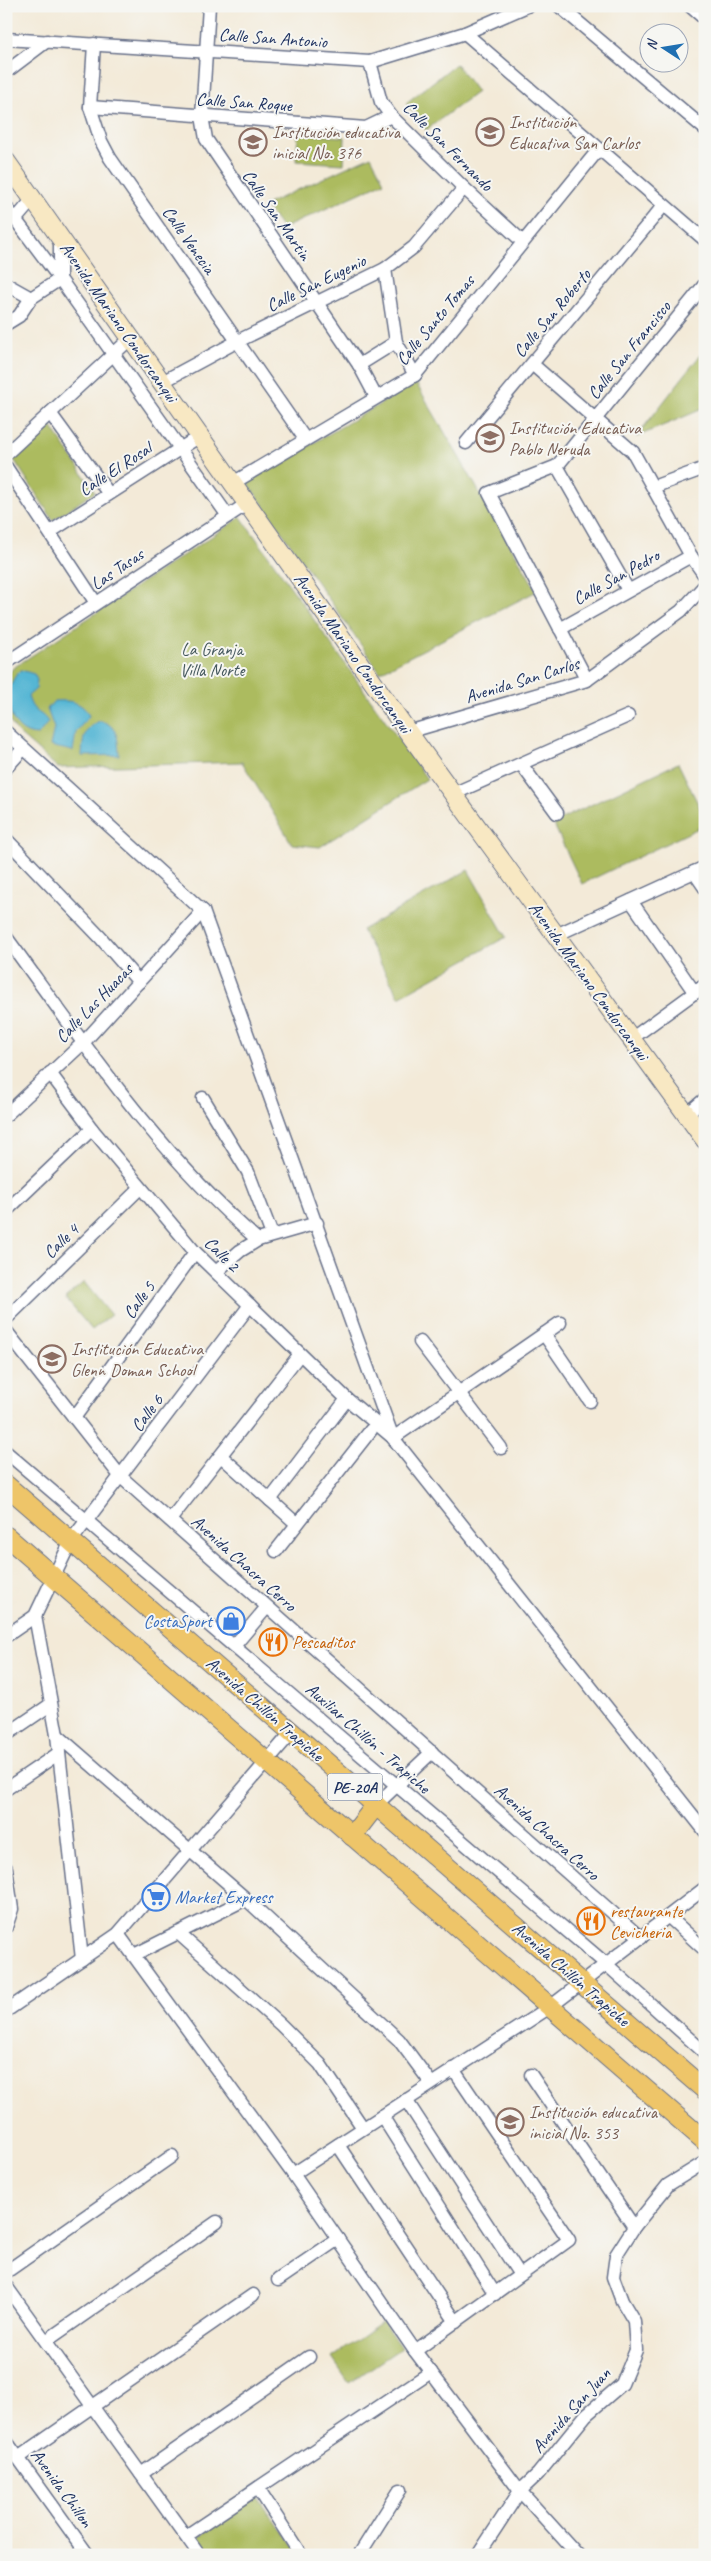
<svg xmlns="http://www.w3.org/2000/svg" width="711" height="2561" font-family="Caveat,sans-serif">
  <rect width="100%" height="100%" fill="#f6f6f2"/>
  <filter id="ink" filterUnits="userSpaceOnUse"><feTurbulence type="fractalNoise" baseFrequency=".02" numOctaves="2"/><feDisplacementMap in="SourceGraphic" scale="10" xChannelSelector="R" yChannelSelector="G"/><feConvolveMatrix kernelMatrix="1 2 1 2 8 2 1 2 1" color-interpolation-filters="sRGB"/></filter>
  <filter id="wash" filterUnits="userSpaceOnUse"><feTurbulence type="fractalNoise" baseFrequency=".0096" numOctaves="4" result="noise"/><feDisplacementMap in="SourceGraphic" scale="20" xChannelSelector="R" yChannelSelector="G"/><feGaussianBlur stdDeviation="1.12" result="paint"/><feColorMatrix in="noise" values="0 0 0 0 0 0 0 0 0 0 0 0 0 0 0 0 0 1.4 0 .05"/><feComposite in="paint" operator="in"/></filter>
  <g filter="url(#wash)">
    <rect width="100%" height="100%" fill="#f3ead8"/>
    <g fill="#acbb5e" stroke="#64755e">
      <path d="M456 64 477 92 426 130 406 103Z"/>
      <path d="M298 134 345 137 344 164 296 161Z"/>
      <path d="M371 156 384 182 282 229 265 205Z"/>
      <path d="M705 349V408L636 437Z"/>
      <path d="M416 383 537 591 380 672 247 482Z"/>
      <path d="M49 423 95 492 53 520 13 458Z"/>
      <path d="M241 517 427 779 320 847 292 844 242 762 58 768 18 733 6 716V678L13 668Z"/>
      <path d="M678 763 705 818V825L582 884 553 823Z"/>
      <path d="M468 870 506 937 399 997 362 930Z"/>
      <path d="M84 1282 111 1315 92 1330 65 1298Z"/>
      <path d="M383 2322 401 2348 349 2383 332 2358Z"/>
      <path d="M257 2495 299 2555H211L198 2537Z"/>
    </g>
    <g fill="#55b6d4" stroke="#387299">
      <path d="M21 670 34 674 37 680 36 689 28 696C33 715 41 710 48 722L38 735C6 735 0 687 21 670Z"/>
      <path d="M54 701C68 700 83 701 89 716L76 732 73 751 50 746 54 728 47 709Z"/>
      <path d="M100 721C118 725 118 739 119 755L82 756C83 740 83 727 100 721Z"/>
    </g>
  </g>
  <g filter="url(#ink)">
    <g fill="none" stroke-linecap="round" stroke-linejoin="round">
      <g stroke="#677089" stroke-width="15">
        <g id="street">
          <path d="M209 6 202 116 206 139 359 365 376 397"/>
          <path d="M559 6 705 129"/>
          <path d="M690 6 705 19"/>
          <path d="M465 33 705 240"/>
          <path d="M6 39 370 62 465 33 527 6"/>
          <path d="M94 44 90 107 101 141 110 158 305 439"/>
          <path d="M370 62 381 102 391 116 464 188 523 242"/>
          <path d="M6 72 47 41"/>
          <path d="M90 107 366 128 391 116"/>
          <path d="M6 207 60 279 228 516"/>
          <path d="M16 219 33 199"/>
          <path d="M385 269 396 342 415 375"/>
          <path d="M6 284 31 298 60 279V238"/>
          <path d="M6 324 19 316 31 298"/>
          <path d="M532 364 633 452 691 556 705 576"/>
          <path d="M359 365 396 342"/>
          <path d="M162 382 238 341 385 269 414 247 464 188"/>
          <path d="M50 413 109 494"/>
          <path d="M466 443 664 205"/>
          <path d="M6 454 131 338"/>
          <path d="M557 466 628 590"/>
          <path d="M6 467 96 603"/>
          <path d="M233 483 415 375 599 149"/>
          <path d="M653 487 705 468"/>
          <path d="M50 532 200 436"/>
          <path d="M560 629 691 556"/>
          <path d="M6 663 248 503"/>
          <path d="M587 680 489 493 557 466 705 284"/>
          <path d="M6 732 203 911 393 1438 705 1831"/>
          <path d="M408 732 587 680 681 611 705 585"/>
          <path d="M521 764 557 813"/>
          <path d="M6 768 23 749"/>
          <path d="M453 794 628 716"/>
          <path d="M6 839 100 937 139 982"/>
          <path d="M694 872 705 888"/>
          <path d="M631 901 695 993"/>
          <path d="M556 935 705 867"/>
          <path d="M6 937C83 1042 158 1154 258 1240"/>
          <path d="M631 1039 705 985"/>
          <path d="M50 1073 92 1129 195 1252 347 1399 391 1436"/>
          <path d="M203 1098 248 1172 272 1235"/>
          <path d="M6 1115 84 1042 203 911"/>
          <path d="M686 1115 705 1099"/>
          <path d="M6 1211 92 1129"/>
          <path d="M216 1272 240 1251 258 1240 317 1223"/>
          <path d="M6 1319 140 1188"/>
          <path d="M6 1331 121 1477 641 1938"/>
          <path d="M544 1334 590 1401"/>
          <path d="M420 1342 501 1448"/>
          <path d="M74 1418 195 1252"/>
          <path d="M393 1438 560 1323"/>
          <path d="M6 1452 606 1964 705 2053"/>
          <path d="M221 1456 297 1524"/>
          <path d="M270 1500 347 1399"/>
          <path d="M170 1520 300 1354"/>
          <path d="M276 1551 371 1430"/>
          <path d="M35 1616 57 1735 82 1959"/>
          <path d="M6 1636 35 1616 71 1541 250 1305"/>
          <path d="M234 1646 267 1607"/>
          <path d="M6 1735 50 1705"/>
          <path d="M57 1735 246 1899 399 2040 431 2083"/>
          <path d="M6 1789 59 1753"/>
          <path d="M376 1805 432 1752"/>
          <path d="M6 1868 12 1909 6 1927"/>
          <path d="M669 1917 705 1950"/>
          <path d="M178 1933 281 2025 320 2064 363 2128"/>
          <path d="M118 1934 293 2174 415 2351 520 2491 578 2555"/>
          <path d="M134 1955 246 1899"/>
          <path d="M6 2011 118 1934 292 1732"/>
          <path d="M531 2075 634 2227"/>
          <path d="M406 2100 520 2275"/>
          <path d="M382 2116 495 2294"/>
          <path d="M338 2145 456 2322"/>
          <path d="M293 2174 550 2007 705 1888"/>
          <path d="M6 2272 172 2156"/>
          <path d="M278 2280 338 2239"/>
          <path d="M6 2286 199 2555"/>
          <path d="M46 2341 217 2222"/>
          <path d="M415 2351 569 2240 453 2069"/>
          <path d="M6 2441 88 2555"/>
          <path d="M18 2458 253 2295"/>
          <path d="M141 2474 309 2357"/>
          <path d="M258 2488 301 2555"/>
          <path d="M186 2536 431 2372"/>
          <path d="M359 2555 400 2490"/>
          <path d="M478 2555 520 2491 538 2474 586 2415 622 2384 636 2350 634 2321 622 2301 613 2277 616 2255 634 2227 668 2185 705 2162"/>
        </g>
      </g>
      <g stroke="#677089" stroke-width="20">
        <path id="secondary" d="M6 161 408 732 705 1140"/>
      </g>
      <g stroke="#677089" stroke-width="21">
        <g id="primary">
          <path d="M6 1485 705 2090"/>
          <path d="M6 1536 705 2141"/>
          <path d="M352 1836 376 1805"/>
        </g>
      </g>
      <use href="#street" stroke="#fff" stroke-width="12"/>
      <use href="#secondary" stroke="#f8e8c3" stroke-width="18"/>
      <use href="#primary" stroke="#eec569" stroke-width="19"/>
    </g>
  </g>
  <defs>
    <g id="school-ring" transform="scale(1.4375)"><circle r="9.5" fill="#f6f6f2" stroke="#8d6e63" stroke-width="1.5"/><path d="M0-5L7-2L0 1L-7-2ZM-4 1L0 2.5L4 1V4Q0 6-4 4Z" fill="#8d6e63"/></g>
    <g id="shop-ring" transform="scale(1.4375)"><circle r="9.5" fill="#f6f6f2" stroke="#3f7fe0" stroke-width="1.5"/><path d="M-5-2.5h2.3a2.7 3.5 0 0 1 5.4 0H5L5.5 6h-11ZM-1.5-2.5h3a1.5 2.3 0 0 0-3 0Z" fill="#3f7fe0"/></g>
    <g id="restaurant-ring" transform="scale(1.4375)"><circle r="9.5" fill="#f6f6f2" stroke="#e8710a" stroke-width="1.5"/><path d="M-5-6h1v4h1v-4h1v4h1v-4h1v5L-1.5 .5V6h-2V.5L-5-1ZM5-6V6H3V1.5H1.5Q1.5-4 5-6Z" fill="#e8710a"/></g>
    <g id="supermarket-ring" transform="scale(1.4375)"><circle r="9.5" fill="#f6f6f2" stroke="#3f7fe0" stroke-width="1.5"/><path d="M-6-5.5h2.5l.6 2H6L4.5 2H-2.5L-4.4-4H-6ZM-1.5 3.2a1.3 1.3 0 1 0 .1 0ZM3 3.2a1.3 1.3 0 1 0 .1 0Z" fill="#3f7fe0"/></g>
  </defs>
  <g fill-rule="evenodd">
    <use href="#school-ring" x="490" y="132"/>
    <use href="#school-ring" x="253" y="142"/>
    <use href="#school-ring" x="490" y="438"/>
    <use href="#school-ring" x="52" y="1359"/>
    <use href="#shop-ring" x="231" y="1621"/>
    <use href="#restaurant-ring" x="273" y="1642"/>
    <use href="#supermarket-ring" x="156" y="1897"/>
    <use href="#restaurant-ring" x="591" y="1921"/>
    <use href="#school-ring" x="510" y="2122"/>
  </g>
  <g text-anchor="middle" stroke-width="4" stroke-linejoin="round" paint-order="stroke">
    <rect fill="#f6f6f2" stroke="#5d6b8a" stroke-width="1" x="327.5" y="1773.5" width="55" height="27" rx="4"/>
    <g font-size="16" font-weight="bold" fill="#1b2f5e">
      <text x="355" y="1793">PE-20A</text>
    </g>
    <g font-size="18" fill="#1b2f5e" stroke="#f6f6f2">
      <text transform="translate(273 38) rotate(4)" y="6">Calle San Antonio</text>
      <text transform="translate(244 102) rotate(4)" y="6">Calle San Roque</text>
      <text transform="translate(448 146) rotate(45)" y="6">Calle San Fernando</text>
      <text transform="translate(277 215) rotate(55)" y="6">Calle San Martin</text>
      <text transform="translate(189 240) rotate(55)" y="6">Calle Venecia</text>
      <text transform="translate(316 283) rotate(-26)" y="6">Calle San Eugenio</text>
      <text transform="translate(552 313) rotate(-50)" y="6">Calle San Roberto</text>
      <text transform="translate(435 320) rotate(-50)" y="6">Calle Santo Tomas</text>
      <text transform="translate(119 322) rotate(55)" y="6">Avenida Mariano Condorcanqui</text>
      <text transform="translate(629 350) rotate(-51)" y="6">Calle San Francisco</text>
      <text transform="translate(115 469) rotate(-33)" y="6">Calle El Rosal</text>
      <text transform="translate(117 569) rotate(-34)" y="6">Las Tasas</text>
      <text transform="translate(616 577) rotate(-29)" y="6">Calle San Pedro</text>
      <text transform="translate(353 653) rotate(55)" y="6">Avenida Mariano Condorcanqui</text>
      <text transform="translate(522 680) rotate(-17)" y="6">Avenida San Carlos</text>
      <text transform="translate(589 981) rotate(54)" y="6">Avenida Mariano Condorcanqui</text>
      <text transform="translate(94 1003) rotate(-46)" y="6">Calle Las Huacas</text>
      <text transform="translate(61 1241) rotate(-44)" y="6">Calle 4</text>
      <text transform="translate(222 1254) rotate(45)" y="6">Calle 2</text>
      <text transform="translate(139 1300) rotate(-54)" y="6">Calle 5</text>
      <text transform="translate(147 1413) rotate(-53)" y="6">Calle 6</text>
      <text transform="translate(244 1563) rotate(42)" y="6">Avenida Chacra Cerro</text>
      <text transform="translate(265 1709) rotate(41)" y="6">Avenida Chillón Trapiche</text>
      <text transform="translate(368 1738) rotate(41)" y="6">Auxiliar Chillón - Trapiche</text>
      <text transform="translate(547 1832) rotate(42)" y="6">Avenida Chacra Cerro</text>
      <text transform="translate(571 1974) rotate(41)" y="6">Avenida Chillón Trapiche</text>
      <text transform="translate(571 2410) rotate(-48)" y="6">Avenida San Juan</text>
      <text transform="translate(62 2488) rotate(54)" y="6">Avenida Chillon</text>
    </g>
    <g font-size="18" fill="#785e54" stroke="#f6f6f2" text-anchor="start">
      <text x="509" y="128">Institución<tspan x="509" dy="21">Educativa San Carlos</tspan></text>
      <text x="272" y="138">Institución educativa<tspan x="272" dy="21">inicial No. 376</tspan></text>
      <text x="509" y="434">Institución Educativa<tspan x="509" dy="21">Pablo Neruda</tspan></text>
      <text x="71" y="1355">Institución Educativa<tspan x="71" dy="21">Glenn Doman School</tspan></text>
      <text x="529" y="2118">Institución educativa<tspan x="529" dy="21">inicial No. 353</tspan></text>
    </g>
    <g font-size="18" fill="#46595e" stroke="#f6f6f2">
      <text x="212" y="655">La Granja<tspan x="212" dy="21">Villa Norte</tspan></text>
    </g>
    <g font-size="18" fill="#366cbe" stroke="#f6f6f2" text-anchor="end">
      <text x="212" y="1627">CostaSport</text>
      <text x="175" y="1903" text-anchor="start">Market Express</text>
    </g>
    <g font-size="18" fill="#c56008" stroke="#f6f6f2" text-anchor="start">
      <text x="292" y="1648">Pescaditos</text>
      <text x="610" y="1917">restaurante<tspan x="610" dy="21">Cevicheria</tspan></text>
    </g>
  </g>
  <rect width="711" height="2561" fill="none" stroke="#f6f6f2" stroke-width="25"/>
  <g transform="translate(664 48) rotate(282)"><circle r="24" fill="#f6f6f2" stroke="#9ea6b7"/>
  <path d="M0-4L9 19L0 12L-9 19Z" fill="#1f6fb2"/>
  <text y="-8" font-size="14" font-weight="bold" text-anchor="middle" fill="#1b2f5e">N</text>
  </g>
</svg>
